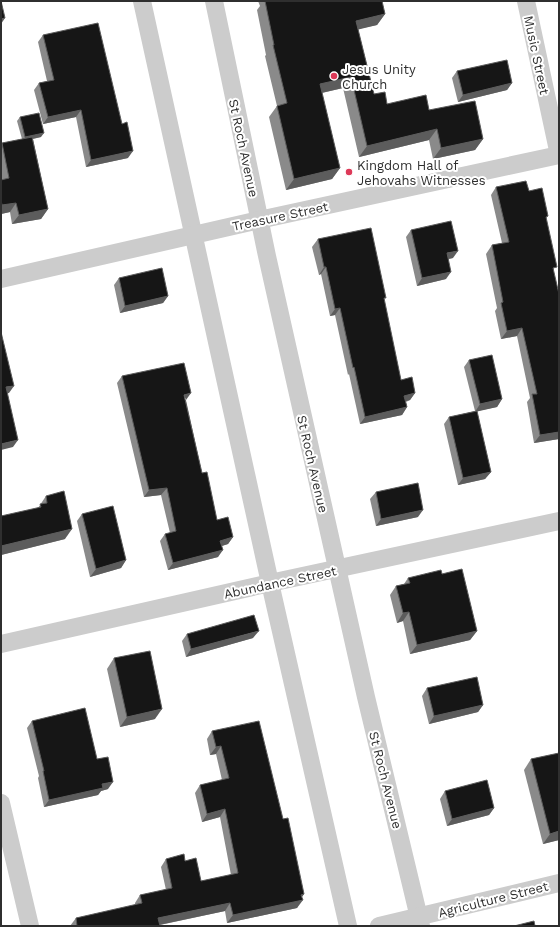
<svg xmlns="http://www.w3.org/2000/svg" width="560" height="927" font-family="'Work Sans',sans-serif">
  <rect width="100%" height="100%" fill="#fff"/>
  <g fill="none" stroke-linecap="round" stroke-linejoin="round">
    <g stroke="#ccc" stroke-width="18">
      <path d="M142 1 270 583 348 926"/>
      <path d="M214 1 267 256 366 697 421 926"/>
      <path d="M526 1 559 155"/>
      <path d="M1 279 259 220 559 155"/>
      <path d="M1 644 270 583 559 521"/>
      <path d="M1 803 30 926"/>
      <path d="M379 926 559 883"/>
    </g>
  </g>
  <g fill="#8a8a8a">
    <path d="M258 1H382L385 14 377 25 358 29 374 94 387 104 429 110 483 139 475 150 433 159 429 140 359 157 343 88 322 93 340 168 332 179 286 190 269 117 277 106 265 56 266 55 257 10 260 6Z"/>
    <path d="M43 35 128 158 86 167 76 117 43 124 34 90 39 83 47 81 38 42Z"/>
    <path d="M457 71 512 83 507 90 458 102 452 78Z"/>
    <path d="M20 117 41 137 33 139 48 209 41 219 12 224 10 212 1 214V144L2 143 22 139 17 121Z"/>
    <path d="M496 187 529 191 548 216 546 218 554 271 559 439 534 443 527 402 530 398 517 336 501 339 495 311 497 308 486 254 492 245 502 243 491 195Z"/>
    <path d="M411 230 453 258 449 259 446 279 417 286 406 237Z"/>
    <path d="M318 239 384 301 401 380 415 393 410 400 406 402 407 407 402 415 360 424 349 374 348 375 335 315 330 316 321 274 319 275 312 247Z"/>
    <path d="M119 278 168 296 163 303 120 313 114 285Z"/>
    <path d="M469 360 502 399 497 407 477 411 491 472 485 479 458 485 444 424 449 417 475 411 464 367Z"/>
    <path d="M122 376 186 400 202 473 217 520 233 537 228 544 222 546 218 557 168 570 160 541 165 534 170 533 161 495 144 497 117 383Z"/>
    <path d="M376 492 418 517 376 526 370 499Z"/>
    <path d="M46 496 65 539 1 555V516L38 508Z"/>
    <path d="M82 514 126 560 121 568 90 577 77 521Z"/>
    <path d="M442 574 477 631 470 640 410 654 403 621 397 623 390 595 396 586 404 584 408 578Z"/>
    <path d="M187 634 253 638 186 657 182 641Z"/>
    <path d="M114 658 155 719 120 727 107 669Z"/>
    <path d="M427 688 483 705 478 712 429 724 422 696Z"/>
    <path d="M32 721 97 759 108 789 101 791 98 795 44 807 38 778 39 776 27 728Z"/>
    <path d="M212 731 283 819 304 894 302 897 297 908 227 923 225 911 160 925V926H70L76 918 135 905V903L140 895 166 890 161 867 166 859 185 861 201 881 231 875 220 817 202 822 195 793 200 785 222 780 216 754 210 755 207 739Z"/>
    <path d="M559 753V840L543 844 524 770 531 759Z"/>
    <path d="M445 791 494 808 489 815 447 826 440 799Z"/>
  </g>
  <g fill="#5c5c5c">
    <path d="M385 14 377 25 348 32 356 21Z"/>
    <path d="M5 18 1 24V19Z"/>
    <path d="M351 77 343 88 312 95 320 84Z"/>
    <path d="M512 83 507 90 458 102 463 95Z"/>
    <path d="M81 110 76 117 43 124 48 117Z"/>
    <path d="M437 129 429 140 359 157 367 146Z"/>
    <path d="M44 133 41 137 22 141 25 137Z"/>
    <path d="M483 139 475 150 433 159 441 148Z"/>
    <path d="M133 151 128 158 86 167 91 160Z"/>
    <path d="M340 168 332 179 286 190 294 179Z"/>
    <path d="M16 203 10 212 1 214V207L2 205Z"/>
    <path d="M48 209 41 219 12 224 19 215Z"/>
    <path d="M458 251 453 258 442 260 447 253Z"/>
    <path d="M324 267H326L321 274 319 275Z"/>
    <path d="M451 272 446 279 417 286 422 278Z"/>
    <path d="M168 296 163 303 120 313 125 306Z"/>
    <path d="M340 308 335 315 330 316 335 309Z"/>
    <path d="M522 328 517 336 501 339 507 331Z"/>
    <path d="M14 386 9 393 1 395 6 387Z"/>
    <path d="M191 393 186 400 184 395Z"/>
    <path d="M415 393 410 400 399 403 404 396Z"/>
    <path d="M502 399 497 407 475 412 480 404Z"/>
    <path d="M407 407 402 415 360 424 365 417Z"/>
    <path d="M559 432V439L534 443 540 435Z"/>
    <path d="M18 440 13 447 1 450V444Z"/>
    <path d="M491 472 485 479 458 485 463 478Z"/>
    <path d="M167 488 161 495 144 497 149 490Z"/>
    <path d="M423 510 418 517 376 526 381 519Z"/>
    <path d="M72 529 65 539 1 555V546Z"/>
    <path d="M233 537 228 544 215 548 220 541Z"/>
    <path d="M223 550 218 557 168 570 173 563Z"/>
    <path d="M126 560 121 568 90 577 96 569Z"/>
    <path d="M409 612 403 621 397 623 403 613Z"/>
    <path d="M259 631 253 638 186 657 191 649Z"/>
    <path d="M477 631 470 640 410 654 417 645Z"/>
    <path d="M483 705 478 712 429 724 434 716Z"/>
    <path d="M162 709 155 719 120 727 127 717Z"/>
    <path d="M221 746 216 754 210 755 216 747Z"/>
    <path d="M113 782 108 789 101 791 98 795 44 807 49 800 102 784Z"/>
    <path d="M494 808 489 815 447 826 452 819Z"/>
    <path d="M225 809 220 817 202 822 207 814Z"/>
    <path d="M559 831V840L543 844 550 834Z"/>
    <path d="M304 894 299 901 303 900 297 908 227 923 233 915Z"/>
    <path d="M230 903 225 911 154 926 158 918Z"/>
  </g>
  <g fill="#161616" stroke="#5c5c5c">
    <path d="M1 1 5 18 1 19Z"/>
    <path d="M265 1H382L385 14 356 21 374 94 385 92 387 104 426 95 429 110 475 101 483 139 441 148 437 129 367 146 351 77 320 84 340 168 294 179 277 106 287 103 273 45H274Z"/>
    <path d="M98 23 122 124 127 122 133 151 91 160 81 110 48 117 39 83 54 80 43 35Z"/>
    <path d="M507 60 512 83 463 95 457 71Z"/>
    <path d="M39 113 44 133 25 137 20 117Z"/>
    <path d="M32 137 48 209 19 215 16 203 2 205 1 200V180L9 178 2 143Z"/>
    <path d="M526 181 529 191 542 188 548 216 546 217 557 267 553 268 559 294V432L540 435 532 394H537L522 328 507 331 501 303 503 302 492 245 509 242 496 187Z"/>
    <path d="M451 221 458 251 447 253 451 272 422 278 411 230Z"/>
    <path d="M371 228 386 298H384L401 380 412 377 415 393 404 396 407 407 365 417 354 367 353 368 340 308 335 309 326 267H324L318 239Z"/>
    <path d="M162 268 168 296 125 306 119 278Z"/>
    <path d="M1 332 14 386 6 387 18 440 1 444Z"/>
    <path d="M492 355 502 399 480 404 469 360Z"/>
    <path d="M184 363 191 393 184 395 202 473 207 472 217 520 228 517 233 537 220 541 223 550 173 563 165 534 176 531 167 488 149 490 122 376Z"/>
    <path d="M477 411 491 472 463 478 449 417Z"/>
    <path d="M418 483 423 510 381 519 376 492Z"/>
    <path d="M64 491 72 529 1 546V516L41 507 40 504 47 503 46 496Z"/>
    <path d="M113 506 126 560 96 569 82 514Z"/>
    <path d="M462 569 477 631 417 645 409 612 403 613 396 586 410 583 408 578 441 570 442 574Z"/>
    <path d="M254 615 259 631 191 649 187 634Z"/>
    <path d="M150 651 162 709 127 717 114 658Z"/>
    <path d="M477 677 483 705 434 716 427 688Z"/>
    <path d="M85 708 97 759 108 757 113 782 102 784 103 788 49 800 43 771H44L32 721Z"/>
    <path d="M259 721 283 819 288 818 304 894 301 895 303 900 233 915 230 903 158 918 160 926H77L76 918 142 903 140 895 172 888 166 859 184 854 185 861 196 858 201 881 238 873 225 809 207 814 200 785 229 778 221 746 216 747 212 731Z"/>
    <path d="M559 753V831L550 834 531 759Z"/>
    <path d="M487 780 494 808 452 819 445 791Z"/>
    <path d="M534 921 535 926H514Z"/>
  </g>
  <g fill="#dd3958" stroke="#fff" stroke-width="1.5">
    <circle cx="334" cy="76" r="4"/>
    <circle cx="349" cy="172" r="4"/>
  </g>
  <g text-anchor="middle" stroke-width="4" stroke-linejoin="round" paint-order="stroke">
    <g font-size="13" fill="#2f2f2f" stroke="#fff">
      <text transform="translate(537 55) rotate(78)" y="5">Music Street</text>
      <text transform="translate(244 148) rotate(78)" y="5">St Roch Avenue</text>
      <text transform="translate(280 216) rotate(-12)" y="5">Treasure Street</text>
      <text transform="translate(313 464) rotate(77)" y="5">St Roch Avenue</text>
      <text transform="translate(280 582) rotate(-12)" y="5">Abundance Street</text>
      <text transform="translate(386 780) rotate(76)" y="5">St Roch Avenue</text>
      <text transform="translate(493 899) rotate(-14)" y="5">Agriculture Street</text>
    </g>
    <g font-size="13" fill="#2f2f2f" stroke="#fff" text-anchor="start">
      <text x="342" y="74">Jesus Unity<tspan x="342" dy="15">Church</tspan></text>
      <text x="357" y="170">Kingdom Hall of<tspan x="357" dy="15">Jehovahs Witnesses</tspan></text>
    </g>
  </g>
  <rect width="560" height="927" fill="none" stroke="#2f2f2f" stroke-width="4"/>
</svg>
